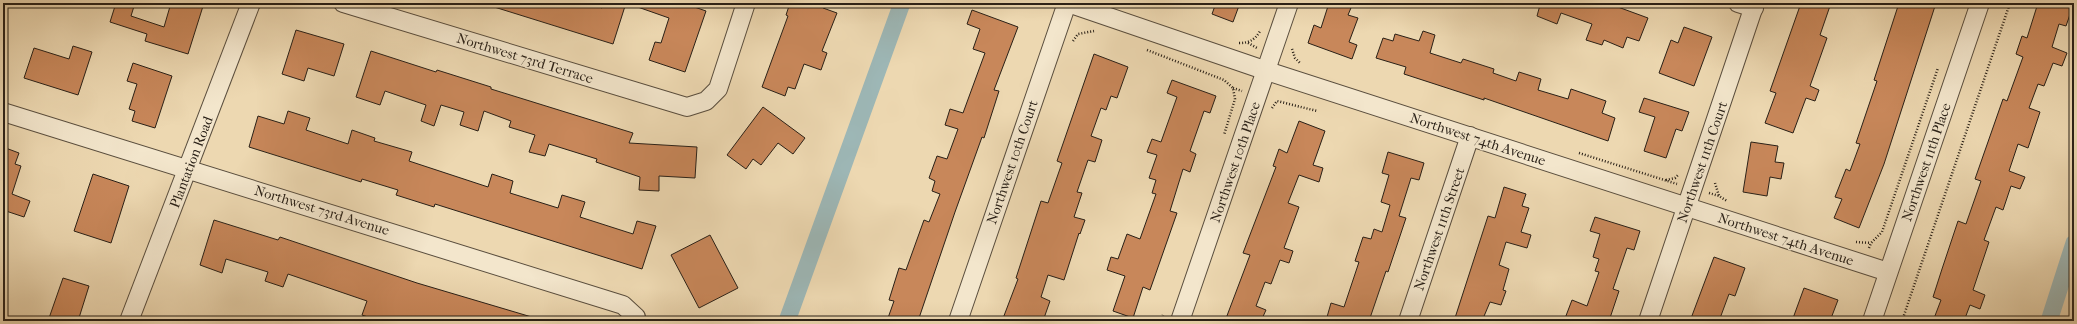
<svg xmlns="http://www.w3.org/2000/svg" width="2077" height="324" font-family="'IM FELL French Canon',serif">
  <rect width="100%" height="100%" fill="#edd8b1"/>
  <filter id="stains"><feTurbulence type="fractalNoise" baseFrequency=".005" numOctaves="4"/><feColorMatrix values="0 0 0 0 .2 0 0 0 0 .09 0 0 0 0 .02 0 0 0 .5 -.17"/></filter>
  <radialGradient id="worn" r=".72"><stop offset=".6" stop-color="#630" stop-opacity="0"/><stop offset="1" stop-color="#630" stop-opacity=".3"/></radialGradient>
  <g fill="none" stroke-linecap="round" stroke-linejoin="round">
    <g stroke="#9db7b6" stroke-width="17">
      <path d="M787 321 902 3"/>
      <path d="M2049 321 2074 243"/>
    </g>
  </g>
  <g fill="#c8875a" stroke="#292017">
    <path d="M116 3H135L131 16 164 27 171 3H204L188 54 145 41 147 34 110 22Z"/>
    <path d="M491 3H587L602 8 603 3H626L613 44 491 6Z"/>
    <path d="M633 3H683L706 11 685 72 649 60 655 42 661 43 669 18 632 5Z"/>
    <path d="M790 3H825L823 8 837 13 822 51 827 53 821 70 804 64 795 89 788 87 785 96 762 87 788 16 786 15Z"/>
    <path d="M1216 3H1240L1233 22 1212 14Z"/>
    <path d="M1329 3H1353L1348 15 1358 18 1349 42 1357 45 1352 59 1308 43 1314 25 1321 28Z"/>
    <path d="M1539 3H1607L1648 18 1639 41 1627 37 1623 48 1604 40 1602 45 1586 40 1592 24 1561 13 1557 24 1537 16 1540 5Z"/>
    <path d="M1801 3H1831L1820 35 1827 38 1810 86 1819 90 1815 101 1806 98 1793 133 1765 123 1776 93 1770 91Z"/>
    <path d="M1899 3H1936L1884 164 1859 228 1834 218 1842 199 1835 197 1846 169 1850 171 1860 144 1856 143 1877 81 1874 80Z"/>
    <path d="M2038 3H2074L2066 26 2059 24 2052 47 2067 53 2062 66 2053 63 2044 86 2038 84 2029 108 2040 112 2028 148 2018 144 2009 171 2025 177 2020 189 2011 186 2003 210 1996 207 1984 240 1989 242 1973 290 1985 295 1980 309 1970 305 1964 321H1933L1941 300 1933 297 1942 269 1958 221 1966 224 1981 181 1975 179 2003 99 2007 101 2023 57 2016 54 2022 36 2027 38Z"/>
    <path d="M972 10 1018 27 994 90 999 91 984 138 982 137 955 212 918 321H899L888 318 894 301 889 300 899 268 906 270 924 220 929 222 940 194 932 191 935 181 929 178 937 156 947 159 958 129 945 125 950 109 963 113 985 53 973 49 980 29 967 24Z"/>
    <path d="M1684 27 1712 37 1694 86 1659 73 1671 40 1678 43Z"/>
    <path d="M296 30 344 44 334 76 308 68 304 81 282 74Z"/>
    <path d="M1423 31 1435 35 1430 53 1461 63 1463 59 1494 69 1493 73 1516 81 1519 72 1541 79 1538 90 1568 99 1571 89 1606 101 1602 113 1615 118 1608 141 1484 98V100L1404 74 1406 67 1376 58 1383 38 1393 41 1395 34 1419 41Z"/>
    <path d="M73 46 92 52 78 95 24 78 34 48 69 59Z"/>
    <path d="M371 51 436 72 437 70 491 87V89L633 133 629 143 697 147 695 178 659 176V191L639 190 640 177 596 162 597 159 549 144 545 156 529 152 535 135 509 127 511 121 484 111 478 131 460 125 464 112 441 105 434 126 421 121 426 105 385 91 380 105 356 97Z"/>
    <path d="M1094 54 1128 67 1117 98 1111 96 1106 110 1101 108 1091 136 1102 140 1095 162 1088 160 1077 192 1082 193 1074 217 1085 220 1080 234 1079 233 1064 280 1048 275 1041 297 1050 301 1043 321H1002L1018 279 1016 278 1041 201 1048 203 1062 163 1057 161Z"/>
    <path d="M133 63 172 76 155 128 132 121 135 111 129 109 137 84 127 81Z"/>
    <path d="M1172 80 1216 96 1210 113 1204 111 1190 151 1196 154 1190 172 1183 169 1170 211 1177 213 1150 290 1143 287 1133 318 1113 311 1125 276 1107 270 1111 257 1118 259 1127 234 1140 239 1156 194 1152 193 1156 180 1149 178 1157 155 1147 152 1152 139 1161 142 1177 97 1167 93Z"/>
    <path d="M1644 98 1689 112 1682 131 1676 129 1666 158 1644 151 1655 117 1639 112Z"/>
    <path d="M763 107 805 138 793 154 778 143 761 165 753 159 746 169 727 155Z"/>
    <path d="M288 111 310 118 306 130 348 144 352 130 375 138 374 141 412 152 409 161 488 187 492 174 513 181 510 193 558 208 562 195 585 202 580 217 633 234 637 221 656 226 642 269 435 204 434 207 396 195 398 190 362 179 361 182 249 147 258 116 284 124Z"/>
    <path d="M1299 121 1325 131 1313 165 1323 168 1319 182 1299 175 1288 203 1299 207 1284 248 1293 251 1289 263 1280 260 1271 284 1265 282 1256 306 1266 310 1261 321H1225L1250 255 1243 253 1276 167 1273 166 1279 149 1287 153Z"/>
    <path d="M1751 142 1778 146 1775 162 1784 163 1781 179 1770 177 1767 196 1743 192Z"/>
    <path d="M3 147 19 153 15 164 21 166 12 194 30 201 24 217 6 211 3 213Z"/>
    <path d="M1388 152 1424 163 1419 180 1411 178 1399 216 1406 218 1388 272 1386 271 1369 321H1339L1327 317 1331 303 1344 307 1359 262 1355 261 1363 237 1371 239 1374 229 1382 232 1390 205 1381 202 1389 175 1382 173Z"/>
    <path d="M93 174 129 186 111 243 74 231Z"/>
    <path d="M1504 187 1526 194 1522 206 1529 208 1521 232 1531 235 1527 248 1506 242 1499 265 1509 269 1503 290 1506 291 1501 305 1490 302 1482 321H1454L1488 216 1495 218Z"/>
    <path d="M1595 217 1640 231 1634 250 1627 248 1613 289 1619 291 1609 321H1564L1572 300 1587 306 1599 272 1595 271 1599 259 1593 257 1600 234 1590 231Z"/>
    <path d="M214 220 278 240 280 237 417 283 535 318 534 321H380L362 315 367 301 288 274 283 287 265 281 268 272 226 259 222 273 200 265Z"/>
    <path d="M710 235 738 288 699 308 671 255Z"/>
    <path d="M1714 257 1745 268 1735 296 1729 294 1719 321H1690Z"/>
    <path d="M63 278 89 286 78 321H48Z"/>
    <path d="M1804 288 1838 300 1830 321H1792Z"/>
  </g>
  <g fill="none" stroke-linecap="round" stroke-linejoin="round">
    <g stroke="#5a4e3e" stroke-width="20">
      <g id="minor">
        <path d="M343 3 687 107 706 101 718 89 746 3"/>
        <path d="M1068 3 1267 71 1888 272"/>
        <path d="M1738 3 1754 8"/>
        <path d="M3 112 623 305 636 317V321"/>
        <path d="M129 321 251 3"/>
        <path d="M958 321 1067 3"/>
        <path d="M1180 321 1289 3"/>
        <path d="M1408 321 1470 136"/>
        <path d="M1648 321 1755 3"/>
        <path d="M1872 321 1980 3"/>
      </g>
    </g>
    <g stroke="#292017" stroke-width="2.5" stroke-dasharray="1 2" stroke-linecap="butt">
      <path d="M1073 41 1078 34 1094 31"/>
      <path d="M1239 43C1249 43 1255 40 1260 31"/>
      <path d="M1248 43 1257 48"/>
      <path d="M1292 49 1295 58 1300 63"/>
      <path d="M1147 50 1224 80 1233 88 1235 99 1224 135"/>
      <path d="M1233 88 1242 91"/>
      <path d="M1272 108 1277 101 1317 111"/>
      <path d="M1579 153 1677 184"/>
      <path d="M1666 180 1675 178 1679 174"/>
      <path d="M1715 183 1719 196 1727 201"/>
      <path d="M1709 193 1719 196"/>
      <path d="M1856 242 1871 243"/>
      <path d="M1869 248 1871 243 1882 232 1938 68"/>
      <path d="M1161 321 1163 315"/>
      <path d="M1902 321 2010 3"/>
    </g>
    <use href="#minor" stroke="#f3e6cc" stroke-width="18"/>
  </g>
  <g text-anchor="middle" stroke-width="3" stroke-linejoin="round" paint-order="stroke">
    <g font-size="14" fill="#292017" stroke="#f3e6cc">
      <text transform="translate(525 58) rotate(17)" y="5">Northwest 73rd Terrace</text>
      <text transform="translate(1478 139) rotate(18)" y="5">Northwest 74th Avenue</text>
      <text transform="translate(191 162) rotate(-69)" y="5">Plantation Road</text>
      <text transform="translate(1012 162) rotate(-71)" y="5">Northwest 10th Court</text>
      <text transform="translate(1235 162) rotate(-71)" y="5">Northwest 10th Place</text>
      <text transform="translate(1702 162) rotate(-71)" y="5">Northwest 11th Court</text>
      <text transform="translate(1926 162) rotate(-71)" y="5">Northwest 11th Place</text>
      <text transform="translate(322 210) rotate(17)" y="5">Northwest 73rd Avenue</text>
      <text transform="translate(1439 229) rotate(-71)" y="5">Northwest 11th Street</text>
      <text transform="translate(1786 239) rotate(18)" y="5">Northwest 74th Avenue</text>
    </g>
  </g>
  <rect width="2077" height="324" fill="none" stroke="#edd8b1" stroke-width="16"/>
  <rect x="4" y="4" width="2069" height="316" fill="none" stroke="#292017" stroke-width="2"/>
  <rect x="8" y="8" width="2061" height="308" fill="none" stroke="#292017"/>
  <rect width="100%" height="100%" filter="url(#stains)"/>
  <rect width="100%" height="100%" fill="url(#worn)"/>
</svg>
